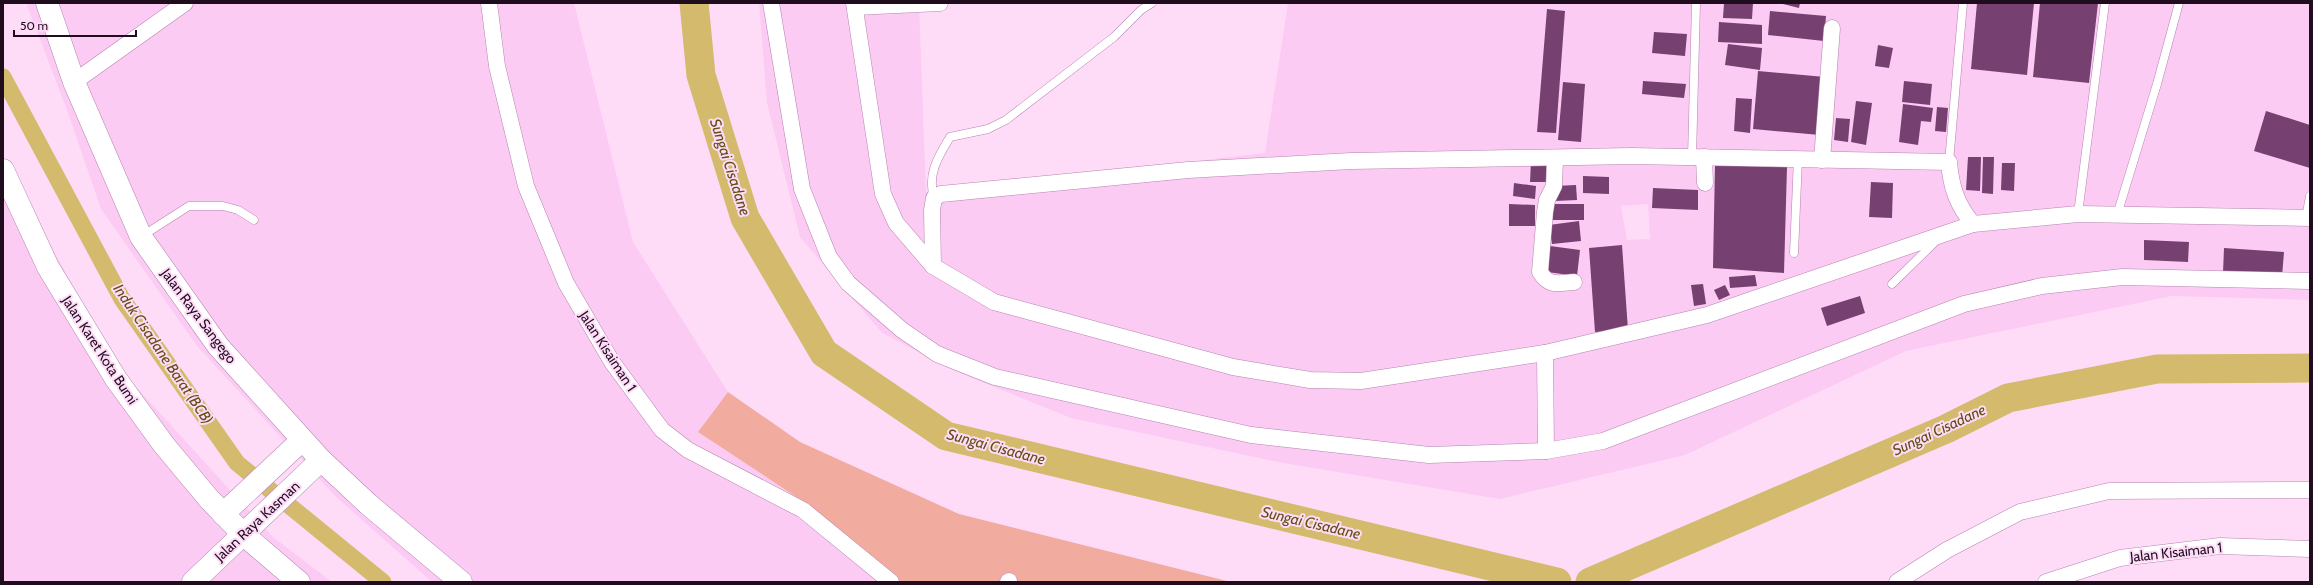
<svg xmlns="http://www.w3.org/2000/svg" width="2313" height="585" font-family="Cabin,sans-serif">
  <rect width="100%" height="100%" fill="#fedcf8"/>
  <g fill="#fccbf4" fill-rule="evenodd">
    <path d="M26 3H574L633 242 728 392 698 432 807 504 895 582H432L336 497 197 346 101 209 67 110Z"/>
    <path d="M759 3H919L926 192 1265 153 1288 3H2310V300L2172 296 1906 351 1685 455 1500 499 1283 463 1071 418 957 372 882 333 800 237 767 103ZM1648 204 1650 239 1627 240 1621 206Z"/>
    <path d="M3 159 117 366 273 537 332 582H3Z"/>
  </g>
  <path fill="#f1ac9f" d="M728 392 800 442 959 514 1231 582H895L807 504 698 432Z"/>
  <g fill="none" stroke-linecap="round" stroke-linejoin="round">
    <path stroke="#d3ba6d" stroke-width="17" d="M3 77 122 299 237 463 383 582"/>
    <g stroke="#d3ba6d" stroke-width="29">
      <path d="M694 3 701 75 745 218 824 353 946 436 1557 582"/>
      <path d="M1590 582 1946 429 2008 398 2157 369 2310 368"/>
    </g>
  </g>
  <g fill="#764070">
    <path d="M1724 3H1753L1752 19 1723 18Z"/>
    <path d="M1779 3H1800L1799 8Z"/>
    <path d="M1977 3H2034L2027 75 1971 69Z"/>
    <path d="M2040 3H2098L2089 83 2033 77Z"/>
    <path d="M1547 9 1565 11 1556 133 1537 132Z"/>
    <path d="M1770 11 1826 16 1824 41 1768 35Z"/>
    <path d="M1719 22 1762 25V44L1718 42Z"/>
    <path d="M1654 32 1687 34 1685 56 1652 53Z"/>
    <path d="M1728 44 1762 48 1760 70 1725 65Z"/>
    <path d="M1878 45 1893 48 1889 68 1875 66Z"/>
    <path d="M1758 71 1825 77 1820 135 1753 129Z"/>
    <path d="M1643 81 1686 84 1684 98 1642 94Z"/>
    <path d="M1904 81 1932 84 1930 105 1902 102Z"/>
    <path d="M1563 82 1585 84 1581 142 1558 140Z"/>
    <path d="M1736 98 1752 99 1750 133 1734 131Z"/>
    <path d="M1856 101 1872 103 1866 145 1851 142Z"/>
    <path d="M1903 104 1933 108 1931 122 1921 121 1918 145 1899 142Z"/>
    <path d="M1937 107 1948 108 1946 132 1935 131Z"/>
    <path d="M2266 111 2310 125V168L2254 151Z"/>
    <path d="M1836 118 1850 119 1848 142 1834 140Z"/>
    <path d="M1968 157H1981L1980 191 1966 190Z"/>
    <path d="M1983 157H1994L1993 194 1982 193Z"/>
    <path d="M1531 161 1547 162 1546 182H1530Z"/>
    <path d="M2002 163H2015L2014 191 2001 190Z"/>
    <path d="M1715 165 1787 167 1784 273 1713 268Z"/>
    <path d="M1583 176 1609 177V194L1583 193Z"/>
    <path d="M1871 182 1893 183 1892 218 1869 217Z"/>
    <path d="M1514 183 1536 186 1535 199 1513 196Z"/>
    <path d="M1576 185 1577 200 1555 201V186Z"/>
    <path d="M1653 188 1698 190V210L1652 208Z"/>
    <path d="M1509 204 1535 205V226H1509Z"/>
    <rect x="1553" y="204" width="31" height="16"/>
    <path d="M1579 221 1581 241 1552 244 1549 225Z"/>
    <path d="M2144 240 2189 242 2188 262 2144 260Z"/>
    <path d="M1622 245 1628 330 1595 332 1589 248Z"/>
    <path d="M1550 246 1580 250 1577 276 1547 272Z"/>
    <path d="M2224 248 2284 252 2282 277 2223 273Z"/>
    <path d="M1755 275 1757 286 1730 288 1729 277Z"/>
    <path d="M1703 284 1706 304 1694 306 1691 285Z"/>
    <path d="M1725 285 1730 295 1719 300 1714 290Z"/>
    <path d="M1860 296 1865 313 1827 326 1821 308Z"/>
  </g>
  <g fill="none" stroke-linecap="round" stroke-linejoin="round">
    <g stroke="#b683af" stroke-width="9">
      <g id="lane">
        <path d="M1692 157 1696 3"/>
        <path d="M1949 162 1963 3"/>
        <path d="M934 198C927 174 938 157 950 137L988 129 1006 120 1114 37 1141 10 1152 3"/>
        <path d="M2078 214 2105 3"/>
        <path d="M2117 215 2157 84 2179 3"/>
        <path d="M2306 218 2310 196"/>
        <path d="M142 236 189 206H223L238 210 254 220"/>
        <path d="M1794 253 1798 158"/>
        <path d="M1892 284 1937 240"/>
      </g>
    </g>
    <g stroke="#b683af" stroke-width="17">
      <g id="street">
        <path d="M489 3 497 66 526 186 566 283 612 362 662 430 688 450 803 510 891 582"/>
        <path d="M771 3 802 189 829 257 848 283 902 330 937 354 995 377 1251 435 1429 455 1546 451 1603 441 1964 304 2042 286 2122 277 2310 281"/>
        <path d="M854 3 883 194 896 223 933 266 994 302 1233 367 1310 380 1361 381 1545 353 1707 315 1973 224 2078 214 2310 218"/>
        <path d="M855 7 940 3"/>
        <path d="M74 82 185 3"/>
        <path d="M1704 157 1705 183"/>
        <path d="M1555 158 1554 186 1547 200 1545 212 1540 272C1549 287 1558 283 1574 282"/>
        <path d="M1822 160 1832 28"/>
        <path d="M933 266 932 210 934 198 941 194 1188 170 1351 161 1631 156 1949 162C1951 187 1957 205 1973 224"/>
        <path d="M1545 353 1546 451"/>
        <path d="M1008 582 1009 581"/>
        <path d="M1897 582 1947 550 2020 512 2109 491 2310 490"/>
        <path d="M2046 582 2120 558 2220 546 2310 549"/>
      </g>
    </g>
    <g stroke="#b683af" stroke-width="23">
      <path id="secondary" d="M47 3 74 82 141 237 218 346 321 460 368 504 461 582"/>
    </g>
    <g stroke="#b683af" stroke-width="23">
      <g id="primary">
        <path d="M3 170 48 267 116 379 164 445 209 499 244 535 299 582"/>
        <path d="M223 514 302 440"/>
        <path d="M193 582 321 460"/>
      </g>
    </g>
    <use href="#lane" stroke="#fff" stroke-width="8"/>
    <use href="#street" stroke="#fff" stroke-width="16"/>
    <use href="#secondary" stroke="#fff" stroke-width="22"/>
    <use href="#primary" stroke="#fff" stroke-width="22"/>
  </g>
  <g text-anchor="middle" stroke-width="4" stroke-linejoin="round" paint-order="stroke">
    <g font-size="14" fill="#1f0d1d" stroke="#fedcf8">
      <text transform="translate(199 316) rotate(53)" y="5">Jalan Raya Sangego</text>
      <text transform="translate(100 350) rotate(57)" y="5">Jalan Karet Kota Bumi</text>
      <text transform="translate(608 351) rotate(57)" y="5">Jalan Kisaiman 1</text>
      <text transform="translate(257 521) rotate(-43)" y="5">Jalan Raya Kasman</text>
      <text transform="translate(2176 552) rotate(-6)" y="5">Jalan Kisaiman 1</text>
    </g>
    <g font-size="15" font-style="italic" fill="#604e12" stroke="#fedcf8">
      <text transform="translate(730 167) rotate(72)" y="5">Sungai Cisadane</text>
      <text transform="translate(163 354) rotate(56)" y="5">Induk Cisadane Barat (BCB)</text>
      <text transform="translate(1939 430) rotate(-25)" y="5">Sungai Cisadane</text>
      <text transform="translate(996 447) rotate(15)" y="5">Sungai Cisadane</text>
      <text transform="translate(1311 523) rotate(13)" y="5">Sungai Cisadane</text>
    </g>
  </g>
  <rect width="2313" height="585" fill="none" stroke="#1f0d1d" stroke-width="8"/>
  <path d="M14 30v6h122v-6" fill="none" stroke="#1f0d1d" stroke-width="2"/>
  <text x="20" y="30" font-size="12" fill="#1f0d1d" stroke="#fedcf8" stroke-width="3" paint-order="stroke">50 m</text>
</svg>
